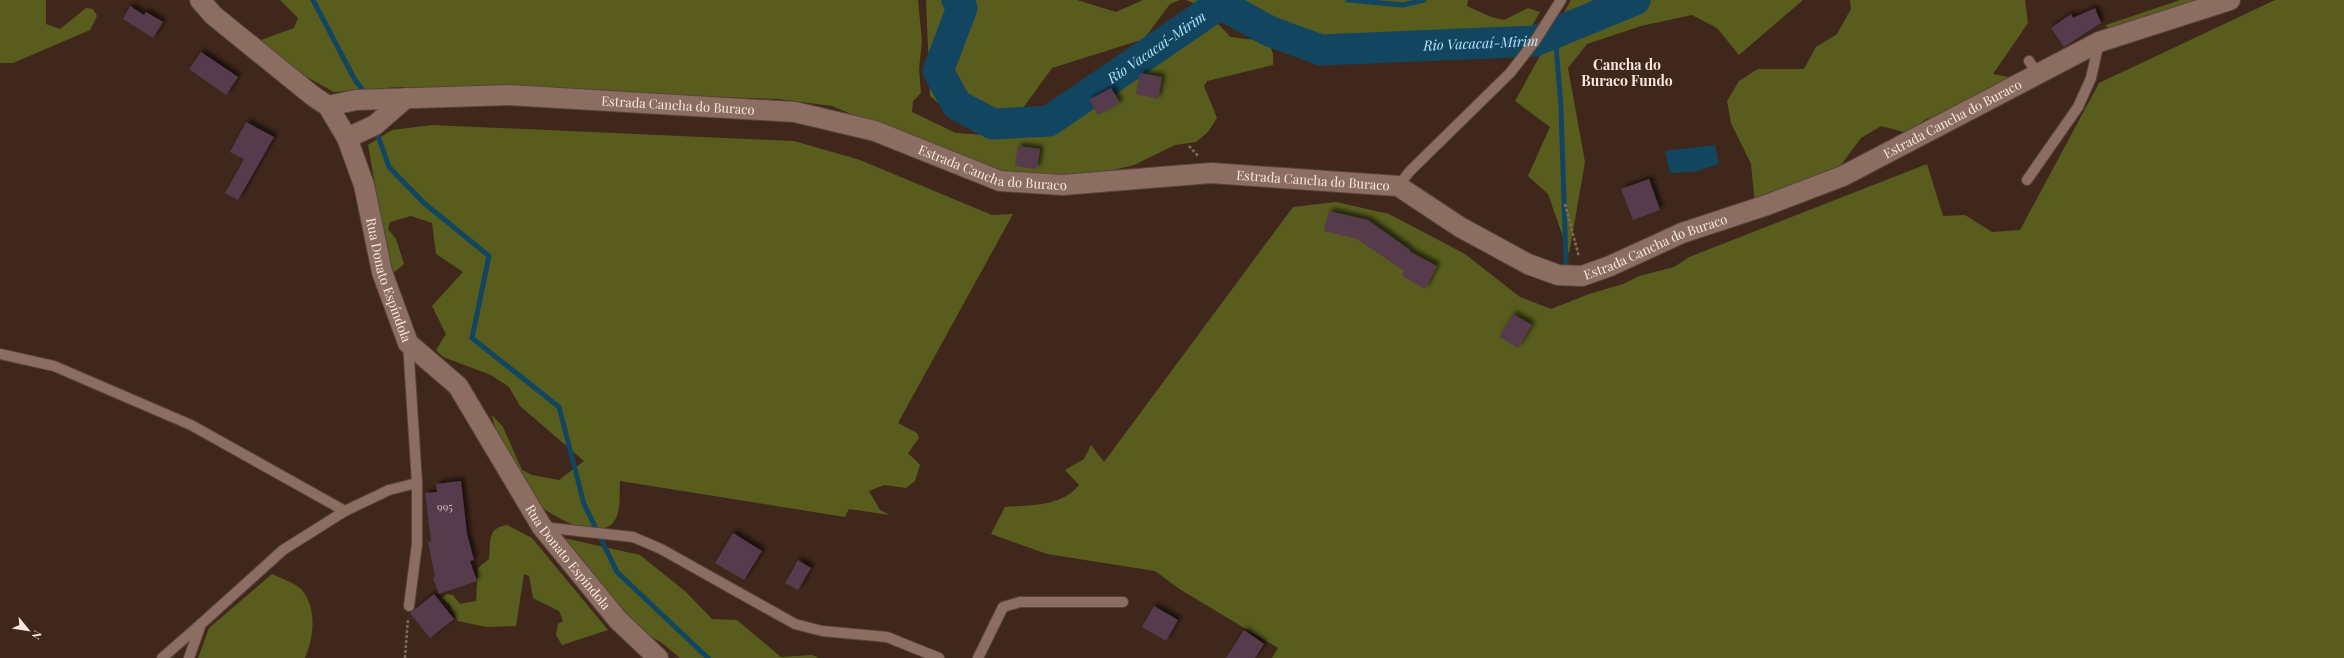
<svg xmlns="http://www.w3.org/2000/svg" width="2344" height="658" font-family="'Playfair Display',serif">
  <defs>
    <filter id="shadow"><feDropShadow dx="3.5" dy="-3.5" stdDeviation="2" flood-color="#0009"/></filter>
  </defs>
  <rect width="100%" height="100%" fill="#40271c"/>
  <g fill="#585d1d">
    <path d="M0 0H46V24L60 29 86 8 93 9 97 16 90 30 13 63H0Z"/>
    <path d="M280 0H918L922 41 919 69 921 93 913 101 912 112 956 133 985 135 1034 116 1047 104 1076 96 1097 74 1152 43 1177 15C1197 6 1218 21 1230 37L1264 41C1273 47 1274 55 1273 65L1207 81 1204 86 1217 118 1208 132 1196 142 1175 145 1134 165 1101 173 1066 177 1013 174 979 168 832 106 778 99 400 87 334 92 285 65 268 50 261 40 294 28 298 18Z"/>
    <path d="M926 0H1077L1116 12 1143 0H1180L1170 4 1144 39 1052 68 1023 108 995 117 950 113 930 96Z"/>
    <path d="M1186 0H1468L1467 6 1491 17 1504 20 1528 8 1540 12 1526 36 1391 48 1278 40Z"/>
    <path d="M1571 0H1803L1739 55 1717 28 1692 15 1641 26 1587 44 1568 68 1585 162 1569 254 1548 194 1528 176 1550 127 1515 101Z"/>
    <path d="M1850 0H2025L2028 23 1993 74 2015 78 1945 115 1926 119 1907 133 1881 126 1861 138 1832 177 1755 205 1751 164 1731 123 1727 101 1739 81 1758 69H1804L1816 47 1837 34 1851 9Z"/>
    <path d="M2180 0H2206L2109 31 2106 25Z"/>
    <path d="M2275 0H2344V658H1272L1278 648 1181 590 1155 571 1047 554 991 534 1005 507C1030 505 1062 507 1079 485L1065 470 1084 459 1091 445 1104 462 1293 207 1336 202 1389 214 1465 254 1520 297 1551 309 1589 294 1623 284 1639 276 1674 267 1689 257 1927 164 1943 216 1965 215 1992 232 2020 230 2099 83Z"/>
    <path d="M432 125 794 141 860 160 992 215 1013 214 898 423 917 433 919 438 908 453 920 465 915 481 906 488 884 485 869 491 880 510 890 515 849 509 845 517 620 481C619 495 622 511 613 523 607 530 590 532 581 528 569 524 545 511 536 503 524 493 494 431 492 415L503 427 522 470 532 475 559 480 584 461 520 406 509 387 491 375 443 357 436 350 446 334 432 306 463 272 436 254 432 223 411 216 390 222 388 229 396 239 404 264 391 275 368 145 392 130Z"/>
    <path d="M507 525 532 538 608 630 562 645 556 635 558 624 563 621 559 611 533 598 529 576 524 574 516 626 486 627 458 621 450 605 442 598 447 594 453 595 460 604 476 601 478 568 489 559C491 541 487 528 507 525Z"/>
    <path d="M564 538 640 555 686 592 712 619 737 620 781 657 812 655 819 658H680L662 643 621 619Z"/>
    <path d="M272 574C280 578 296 583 302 590 317 609 314 637 305 658H198L209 628Z"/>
  </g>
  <path fill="#124660" d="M1715 145 1719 164 1694 172 1670 173 1665 151Z"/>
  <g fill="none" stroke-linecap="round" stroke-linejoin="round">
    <g stroke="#124660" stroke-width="5">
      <path d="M313 0 355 80 367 95"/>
      <path d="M1348 0 1403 5 1424 0"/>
      <path d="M1220 4 1229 0"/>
      <path d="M1555 33 1561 107 1566 263"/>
      <path d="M376 130 389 167 424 203 489 256 472 338 559 407 584 504 617 572 708 658"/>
    </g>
    <path stroke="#124660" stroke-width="31" id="s1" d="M957 0 962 8 938 71 957 105 993 124 1049 121 1220 4 1269 31 1321 50 1535 41 1635 0"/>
  </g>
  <g fill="#543b4b" filter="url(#shadow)">
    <path d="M130 6 144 15 146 12 163 22 153 38 123 19Z"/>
    <path d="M2095 8 2101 23 2064 47 2051 28 2071 14 2073 18Z"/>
    <path d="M201 52 238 77 226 95 189 69Z"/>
    <path d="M1140 73 1162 77 1158 99 1136 94Z"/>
    <path d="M1111 88 1120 103 1098 115 1089 100Z"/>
    <path d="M246 122 274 137 238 200 225 193 244 159 230 152Z"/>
    <path d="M1018 146 1040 149 1037 169 1015 166Z"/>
    <path d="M1649 179 1660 210 1633 220 1621 189Z"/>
    <path d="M1329 211 1368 220 1410 250 1409 251 1437 266 1425 289 1402 276 1404 271 1357 239 1324 231Z"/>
    <path d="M1513 314 1532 325 1518 348 1499 337Z"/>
    <path d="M461 481 467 534 474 560 470 561 477 581 439 594 433 578 435 577 428 542 431 541 425 493 437 492 436 484Z"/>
    <path d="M733 533 762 551 744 580 715 563Z"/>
    <path d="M798 560 811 568 798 590 785 583Z"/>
    <path d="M434 594 454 619 430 638 410 613Z"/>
    <path d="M1154 606 1178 620 1166 641 1142 627Z"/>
    <path d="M1244 630 1264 644 1255 658H1226Z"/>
  </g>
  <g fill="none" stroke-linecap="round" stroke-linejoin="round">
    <g stroke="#59443a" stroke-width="12">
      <g id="service">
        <path d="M2029 61 2037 73"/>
        <path d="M2027 180 2078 107 2091 78 2099 42"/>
        <path d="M1398 186 1410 171 1510 73 1535 41 1561 0"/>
        <path d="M408 343 417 483V544L409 606"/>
        <path d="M0 354 54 366 191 425 345 511"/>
        <path d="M542 527 633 537 661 549 795 624 822 631 887 637 939 658"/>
        <path d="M162 658 201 624"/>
        <path d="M189 658 201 624 283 550 345 511 389 490 417 483"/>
        <path d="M978 658 1003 607 1020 602H1123"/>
      </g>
    </g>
    <g stroke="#59443a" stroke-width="22">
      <g id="minor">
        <path id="s2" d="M200 0 213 15 313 96 328 106 347 138 364 185 382 272 408 343 458 386 542 527 618 620 658 658"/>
        <path id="s3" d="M328 106 356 100 509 95 795 112 875 131 1000 181 1062 185 1211 173 1398 186 1460 227 1528 264 1558 275 1582 276 1610 266 1682 233 1767 205 1843 176 2099 42 2230 0"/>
        <path d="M347 138 375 125 406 98"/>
      </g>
    </g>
    <g stroke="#7f695f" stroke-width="2.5" stroke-dasharray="3 2" stroke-linecap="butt">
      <path d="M1189 146 1198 156"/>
      <path d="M1565 204 1579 257"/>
      <path d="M405 658 408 618"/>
    </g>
    <use href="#service" stroke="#8b6e61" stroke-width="10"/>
    <use href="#minor" stroke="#8b6e61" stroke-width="20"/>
  </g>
  <g text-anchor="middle" stroke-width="3" stroke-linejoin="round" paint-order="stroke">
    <g font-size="11" fill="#d0bdbb">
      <text x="445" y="511">995</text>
    </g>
    <g font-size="13" fill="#f9e8e0" stroke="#40271c">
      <text dy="5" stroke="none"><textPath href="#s3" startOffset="351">Estrada Cancha do Buraco</textPath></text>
      <text dy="5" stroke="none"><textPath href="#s3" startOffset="1695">Estrada Cancha do Buraco</textPath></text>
      <text dy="5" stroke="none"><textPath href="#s3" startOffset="675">Estrada Cancha do Buraco</textPath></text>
      <text dy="5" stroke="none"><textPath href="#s3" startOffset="999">Estrada Cancha do Buraco</textPath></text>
      <text dy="5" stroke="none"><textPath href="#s3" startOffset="1371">Estrada Cancha do Buraco</textPath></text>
      <text dy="5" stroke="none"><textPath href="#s2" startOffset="352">Rua Donato Espíndola</textPath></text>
      <text dy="5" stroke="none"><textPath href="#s2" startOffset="688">Rua Donato Espíndola</textPath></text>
    </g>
    <g font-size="14" font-style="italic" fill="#b7e2fc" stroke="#40271c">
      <text dy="5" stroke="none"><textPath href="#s1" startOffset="691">Rio Vacacaí-Mirim</textPath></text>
      <text dy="5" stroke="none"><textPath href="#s1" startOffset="343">Rio Vacacaí-Mirim</textPath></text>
    </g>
    <g font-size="14" font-weight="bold" fill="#f9e8e0" stroke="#40271c">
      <text x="1627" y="70">Cancha do<tspan x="1627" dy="16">Buraco Fundo</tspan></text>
    </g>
  </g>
  <g transform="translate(28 630) rotate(120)" stroke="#40271c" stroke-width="3" paint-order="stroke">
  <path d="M0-3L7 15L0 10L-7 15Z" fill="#f9e8e0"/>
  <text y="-6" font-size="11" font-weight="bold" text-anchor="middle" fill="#f9e8e0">N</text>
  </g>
</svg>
